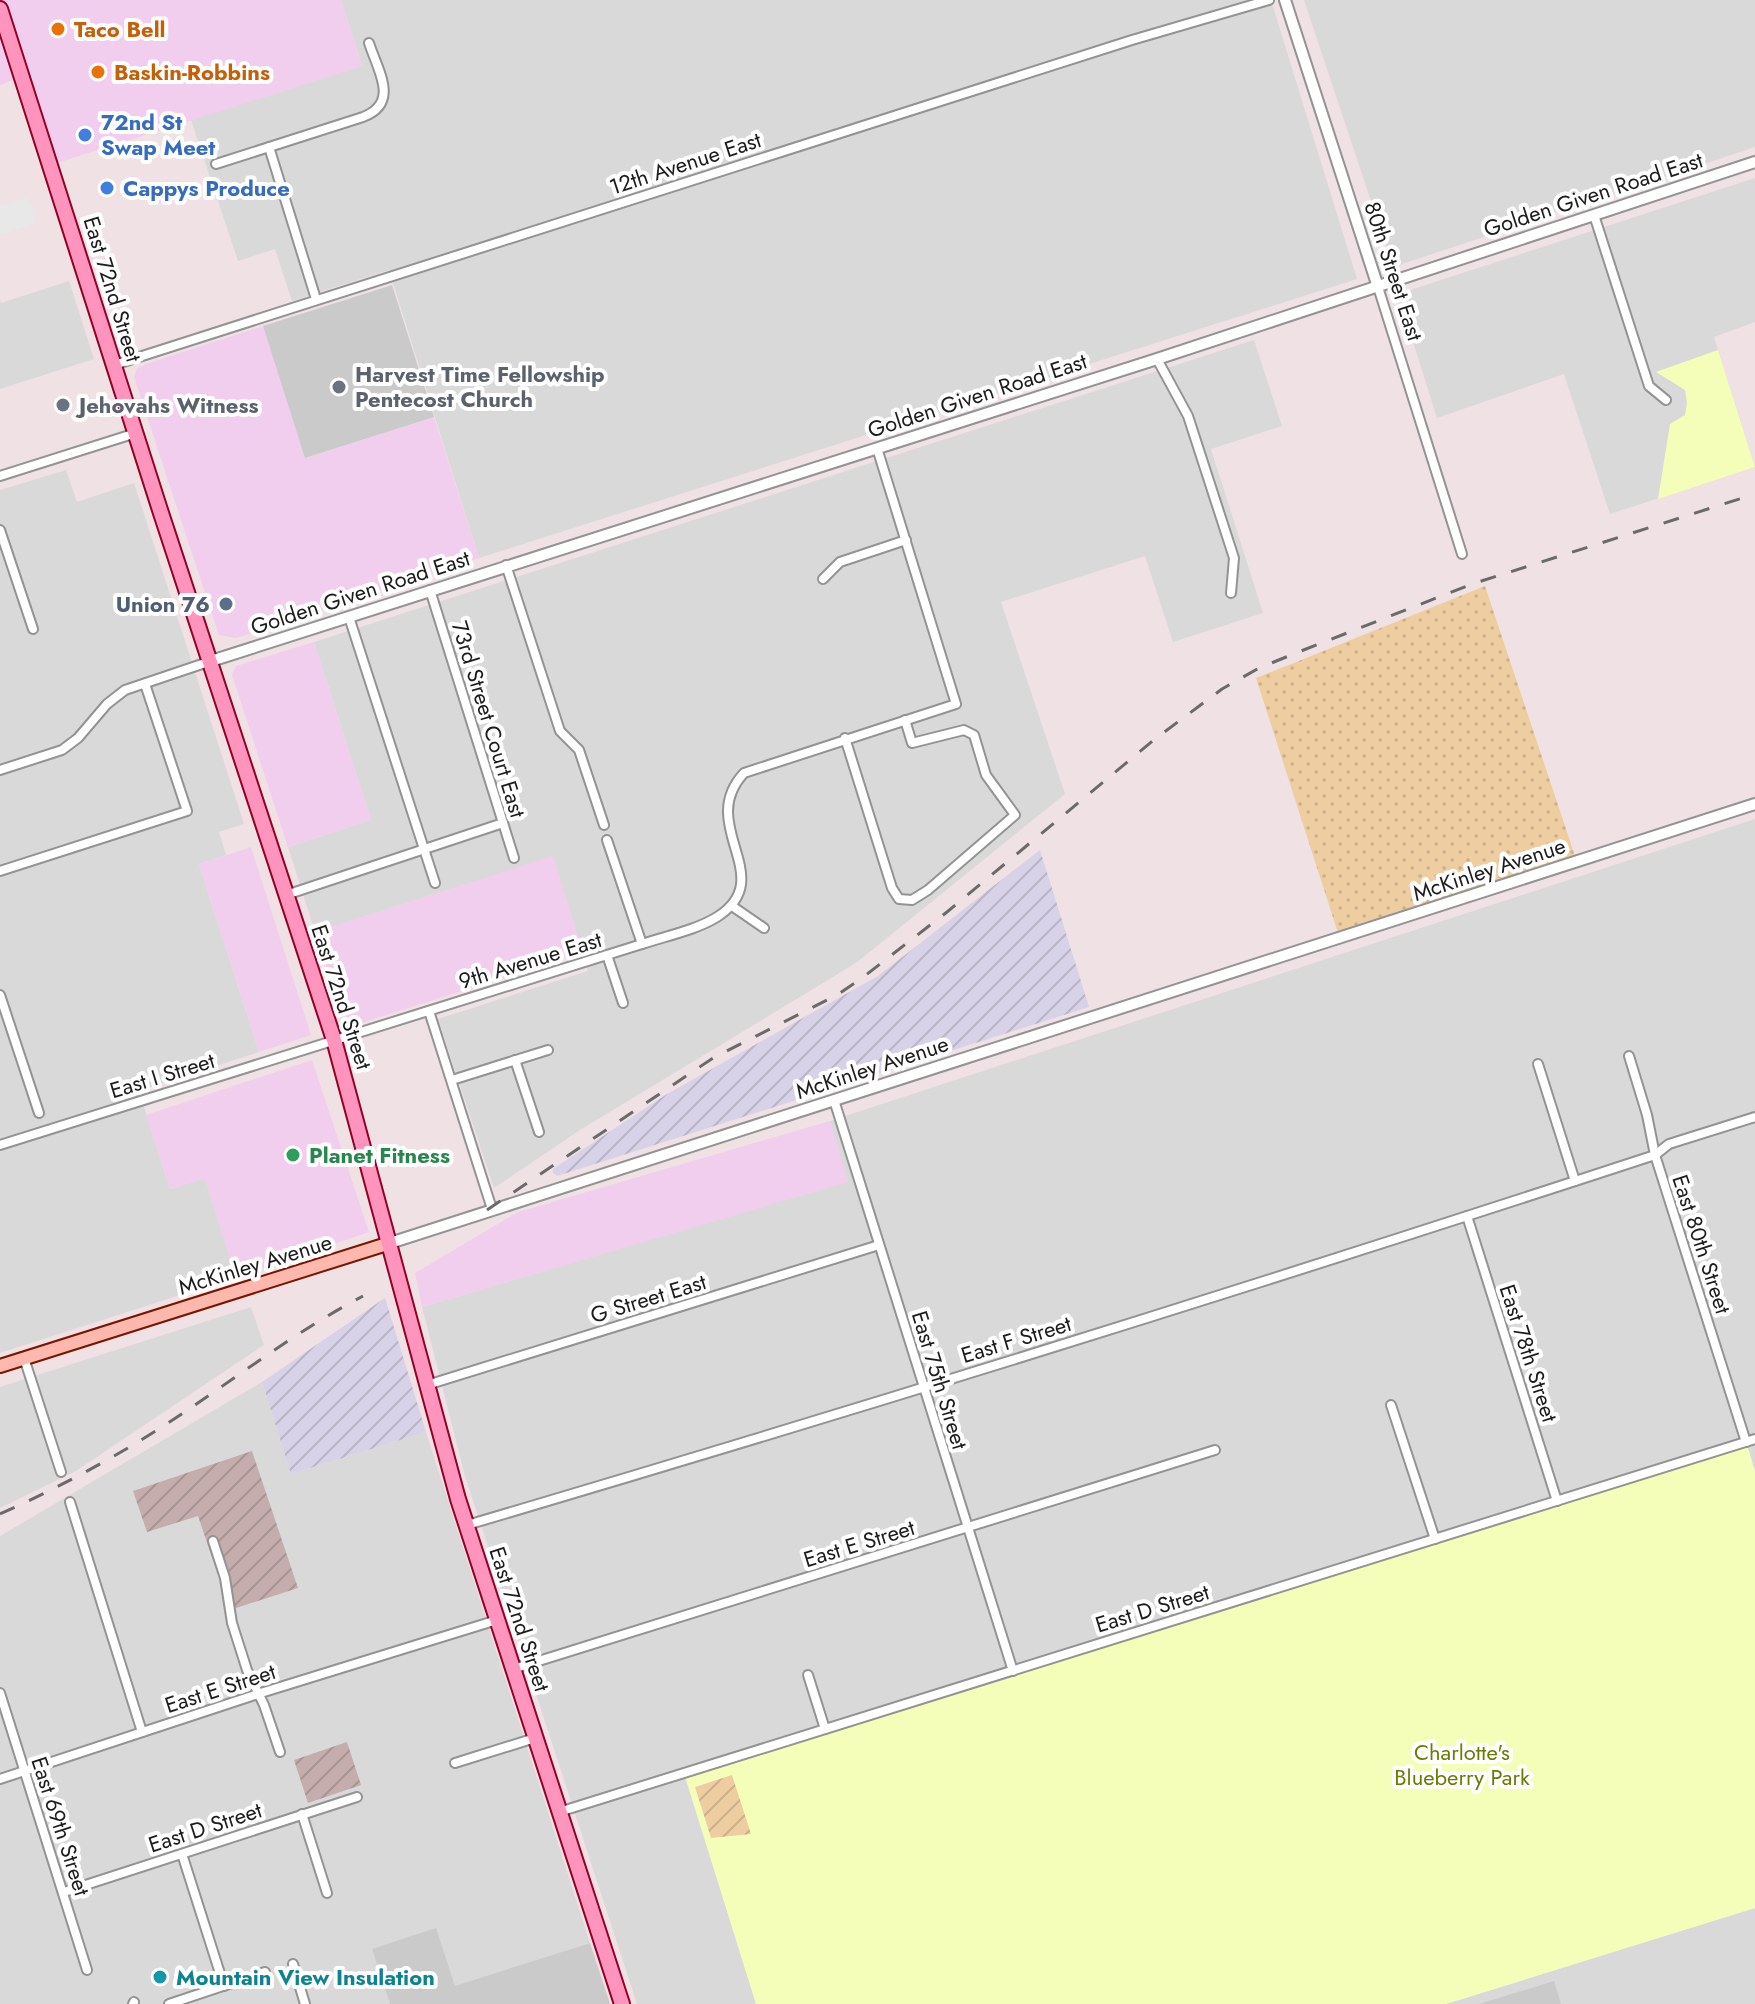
<svg xmlns="http://www.w3.org/2000/svg" width="1755" height="2004" font-family="Jost,sans-serif">
  <defs>
    <pattern id="industrial-furrows" width="10" height="10" patternUnits="userSpaceOnUse" patternTransform="scale(2)"><rect width="10" height="10" fill="#d8d2e8"/><path d="M-1 1l2-2M0 10L10 0M9 11l2-2" fill="none" stroke="#b9b4c6"/></pattern>
    <pattern id="construction-furrows" width="10" height="10" patternUnits="userSpaceOnUse" patternTransform="scale(2)"><rect width="10" height="10" fill="#c4adac"/><path d="M-1 1l2-2M0 10L10 0M9 11l2-2" fill="none" stroke="#a89493"/></pattern>
    <pattern id="grass-dots" width="8" height="8" patternUnits="userSpaceOnUse" patternTransform="scale(2)"><rect width="8" height="8" fill="#eecea1"/><path d="M2 2h.1M6 6h.1" fill="none" stroke="#ccb08a" stroke-width="1.8" stroke-linecap="round"/></pattern>
    <pattern id="garden-furrows" width="10" height="10" patternUnits="userSpaceOnUse" patternTransform="scale(2)"><rect width="10" height="10" fill="#eecea1"/><path d="M-1 1l2-2M0 10L10 0M9 11l2-2" fill="none" stroke="#ccb08a"/></pattern>
  </defs>
  <rect width="100%" height="100%" fill="#efe1e4"/>
  <g fill="#dad9da">
    <path d="M341 0H1271L1357 279 479 558 389 270 292 301 275 249 238 261 190 117 362 66Z"/>
    <path d="M1304 0H1755V147L1393 267Z"/>
    <path d="M1755 178V322L1714 337 1755 467 1610 514 1564 374 1437 418 1398 294Z"/>
    <path d="M69 281 94 359 0 389V300L1 303Z"/>
    <path d="M1254 340 1282 426 1211 449 1263 613 1173 642 1145 556 1001 602 1065 794 856 963 580 1130 494 1188 438 1019 588 971 553 857 315 932 288 847 371 820 314 642Z"/>
    <path d="M66 470 77 502 134 483 244 824 219 832 226 855 199 864 259 1052 139 1091 170 1189 205 1178 236 1277 0 1353V490Z"/>
    <path d="M1755 819V1471L1746 1442 684 1774 756 2004H637L465 1476 422 1307 847 1181 830 1121Z"/>
    <path d="M251 1307 264 1345 76 1471 0 1508V1387Z"/>
    <path d="M262 1382 291 1474 426 1432 590 1943 454 1987 436 1929 372 1949 390 2004H0V1536Z"/>
    <path d="M1755 1908V2004H1446Z"/>
  </g>
  <g fill="#f2ceee">
    <path d="M0 0H341L362 66 51 165 22 77 0 85Z"/>
    <path d="M263 326 306 458 434 417 479 558 236 638 219 635 134 377 137 368 146 364Z"/>
    <path d="M314 642 371 820 288 847 232 675 236 666Z"/>
    <path d="M251 847 311 1035 259 1052 199 864Z"/>
    <path d="M553 856 583 952 346 1028 315 932Z"/>
    <path d="M312 1060 369 1232 236 1277 205 1179 170 1189 146 1115Z"/>
    <path d="M830 1121 848 1182 422 1307 415 1273 518 1212Z"/>
  </g>
  <g fill="url(#industrial-furrows)">
    <path d="M1040 850 1089 1007 557 1176 553 1173V1169L667 1094 878 976Z"/>
    <path d="M385 1298 426 1432 291 1474 262 1382Z"/>
  </g>
  <g fill="#cacaca">
    <path d="M392 285 434 417 305 458 263 326Z"/>
    <path d="M436 1928 455 1986 590 1943 610 2004H390L372 1949Z"/>
    <path d="M1554 1981 1561 2004H1479Z"/>
  </g>
  <g fill="url(#construction-furrows)">
    <path d="M252 1451 298 1588 230 1610 198 1516 147 1532 133 1491Z"/>
    <path d="M347 1742 361 1785 308 1803 294 1760Z"/>
  </g>
  <path fill="url(#grass-dots)" d="M1485 586 1575 856 1338 933 1256 678Z"/>
  <g fill="#f4feb8">
    <path d="M1718 350 1755 467 1658 499 1670 424 1685 415 1687 403 1685 390 1656 372Z"/>
    <path d="M1746 1442 1755 1471V1908L1446 2004H756L684 1773Z"/>
  </g>
  <path fill="url(#garden-furrows)" d="M732 1775 751 1834 711 1838 695 1787Z"/>
  <path fill="#e8e8e8" d="M29 197 37 223 0 235V206Z"/>
  <g fill="none" stroke-linecap="round" stroke-linejoin="round">
    <g stroke="#939393" stroke-width="12">
      <g id="minor">
        <path d="M269 147 316 299"/>
        <path d="M216 164 363 117C400 103 378 71 369 43"/>
        <path d="M1594 215 1649 386 1666 400"/>
        <path d="M1378 287 1462 554"/>
        <path d="M1157 359 1188 416 1234 558 1231 593"/>
        <path d="M114 365 1132 40 1269 0"/>
        <path d="M0 476 136 433"/>
        <path d="M0 530 33 629"/>
        <path d="M506 565 560 731 579 750 604 825"/>
        <path d="M823 579 840 562 906 540"/>
        <path d="M430 590 514 858"/>
        <path d="M349 617 435 883"/>
        <path d="M845 738 892 888 899 899 912 900 928 890 1015 815 986 775 974 735 964 730 912 743 905 720"/>
        <path d="M0 770 62 750 78 738 107 704 125 690 211 661"/>
        <path d="M607 840 642 944"/>
        <path d="M0 871 187 811 145 684"/>
        <path d="M286 895 503 823"/>
        <path d="M732 906 764 928"/>
        <path d="M607 955 623 1003"/>
        <path d="M0 995 39 1113"/>
        <path d="M429 1011 492 1209"/>
        <path d="M1629 1056 1647 1115 1655 1155 1746 1442"/>
        <path d="M515 1060 539 1132"/>
        <path d="M1538 1064 1575 1181"/>
        <path d="M452 1080 548 1050"/>
        <path d="M834 1100 1013 1671"/>
        <path d="M0 1145 642 944C666 936 696 930 717 917 780 877 695 826 744 773L956 704 877 448"/>
        <path d="M1467 1216 1557 1501"/>
        <path d="M24 1358 61 1472"/>
        <path d="M427 1385 879 1245"/>
        <path d="M1391 1405 1435 1539"/>
        <path d="M70 1502 142 1732"/>
        <path d="M467 1525C864 1408 1261 1284 1655 1155L1669 1144 1755 1117"/>
        <path d="M213 1541 225 1578 232 1623 247 1670 264 1705 280 1752"/>
        <path d="M513 1669 1215 1450"/>
        <path d="M808 1675 825 1729"/>
        <path d="M0 1693 87 1970"/>
        <path d="M455 1763 535 1738"/>
        <path d="M0 1779 264 1692 497 1620"/>
        <path d="M559 1812 1755 1439"/>
        <path d="M302 1814 327 1893"/>
        <path d="M182 1854 224 1986"/>
        <path d="M64 1892 357 1797"/>
        <path d="M293 1964 305 2004"/>
        <path d="M133 2004 134 2002"/>
        <path d="M169 2004 265 1972"/>
      </g>
    </g>
    <g stroke="#939393" stroke-width="14">
      <g id="tertiary">
        <path d="M1285 0 1378 287"/>
        <path d="M211 661 1157 359 1755 162"/>
        <path d="M390 1243 1755 804"/>
      </g>
    </g>
    <g stroke="#761500" stroke-width="16">
      <path id="secondary" d="M0 1366 390 1243"/>
    </g>
    <g stroke="#940027" stroke-width="18">
      <path id="primary" d="M0 9 160 510 334 1040 458 1499 622 2004"/>
    </g>
    <use href="#minor" stroke="#fff" stroke-width="8"/>
    <use href="#tertiary" stroke="#fff" stroke-width="10"/>
    <use href="#secondary" stroke="#ffb8ae" stroke-width="12"/>
    <use href="#primary" stroke="#ff95bc" stroke-width="14"/>
    <g stroke="#6a6a6a" stroke-width="3" stroke-dasharray="16 16" stroke-linecap="butt">
      <path d="M487 1210 713 1058 837 995 862 978 947 912 1155 739 1222 689 1259 668 1301 651 1472 584 1755 494"/>
      <path d="M0 1514C56 1489 110 1460 162 1427 230 1383 291 1334 363 1296"/>
    </g>
  </g>
  <g fill="#e8710a" stroke="#fff" stroke-width="3">
    <circle cx="58" cy="29" r="8"/>
    <circle cx="98" cy="72" r="8"/>
  </g>
  <g fill="#3f7fe0" stroke="#fff" stroke-width="3">
    <circle cx="85" cy="135" r="8"/>
    <circle cx="107" cy="188" r="8"/>
  </g>
  <g fill="#6b7280" stroke="#fff" stroke-width="3">
    <circle cx="339" cy="387" r="8"/>
    <circle cx="63" cy="405" r="8"/>
  </g>
  <circle fill="#5c6f8a" stroke="#fff" stroke-width="3" cx="226" cy="604" r="8"/>
  <circle fill="#2e9e5b" stroke="#fff" stroke-width="3" cx="293" cy="1155" r="8"/>
  <circle fill="#0f9aa8" stroke="#fff" stroke-width="3" cx="160" cy="1977" r="8"/>
  <g text-anchor="middle" stroke-width="8" stroke-linejoin="round" paint-order="stroke">
    <g font-size="22" font-weight="bold" fill="#c56008" stroke="#fff" text-anchor="start">
      <text x="74" y="37">Taco Bell</text>
      <text x="114" y="80">Baskin-Robbins</text>
    </g>
    <g font-size="22" font-weight="bold" fill="#366cbe" stroke="#fff" text-anchor="start">
      <text x="101" y="130">72nd St<tspan x="101" dy="25">Swap Meet</tspan></text>
      <text x="123" y="196">Cappys Produce</text>
    </g>
    <g font-size="22" fill="#1c1c1c" stroke="#fff">
      <text transform="translate(685 163) rotate(-18)" y="8">12th Avenue East</text>
      <text transform="translate(1593 194) rotate(-18)" y="8">Golden Given Road East</text>
      <text transform="translate(1394 271) rotate(72)" y="8">80th Street East</text>
      <text transform="translate(113 289) rotate(73)" y="8">East 72nd Street</text>
      <text transform="translate(977 395) rotate(-18)" y="8">Golden Given Road East</text>
      <text transform="translate(360 592) rotate(-18)" y="8">Golden Given Road East</text>
      <text transform="translate(489 719) rotate(73)" y="8">73rd Street Court East</text>
      <text transform="translate(1489 869) rotate(-18)" y="8">McKinley Avenue</text>
      <text transform="translate(530 960) rotate(-17)" y="8">9th Avenue East</text>
      <text transform="translate(342 997) rotate(72)" y="8">East 72nd Street</text>
      <text transform="translate(872 1067) rotate(-18)" y="8">McKinley Avenue</text>
      <text transform="translate(162 1075) rotate(-17)" y="8">East I Street</text>
      <text transform="translate(1702 1244) rotate(72)" y="8">East 80th Street</text>
      <text transform="translate(255 1264) rotate(-17)" y="8">McKinley Avenue</text>
      <text transform="translate(648 1298) rotate(-17)" y="8">G Street East</text>
      <text transform="translate(1016 1339) rotate(-17)" y="8">East F Street</text>
      <text transform="translate(1529 1353) rotate(72)" y="8">East 78th Street</text>
      <text transform="translate(940 1380) rotate(73)" y="8">East 75th Street</text>
      <text transform="translate(859 1543) rotate(-17)" y="8">East E Street</text>
      <text transform="translate(1152 1608) rotate(-17)" y="8">East D Street</text>
      <text transform="translate(520 1619) rotate(72)" y="8">East 72nd Street</text>
      <text transform="translate(220 1688) rotate(-18)" y="8">East E Street</text>
      <text transform="translate(61 1826) rotate(72)" y="8">East 69th Street</text>
      <text transform="translate(205 1827) rotate(-18)" y="8">East D Street</text>
    </g>
    <g font-size="22" font-weight="bold" fill="#5b616d" stroke="#fff" text-anchor="start">
      <text x="355" y="382">Harvest Time Fellowship<tspan x="355" dy="25">Pentecost Church</tspan></text>
      <text x="79" y="413">Jehovahs Witness</text>
    </g>
    <g font-size="22" font-weight="bold" fill="#4e5e75" stroke="#fff" text-anchor="end">
      <text x="210" y="612">Union 76</text>
    </g>
    <g font-size="22" font-weight="bold" fill="#27864d" stroke="#fff" text-anchor="start">
      <text x="309" y="1163">Planet Fitness</text>
    </g>
    <g font-size="22" fill="#6a7c03" stroke="#fff">
      <text x="1462" y="1760">Charlotte's<tspan x="1462" dy="25">Blueberry Park</tspan></text>
    </g>
    <g font-size="22" font-weight="bold" fill="#0d838f" stroke="#fff" text-anchor="start">
      <text x="176" y="1985">Mountain View Insulation</text>
    </g>
  </g>
</svg>
